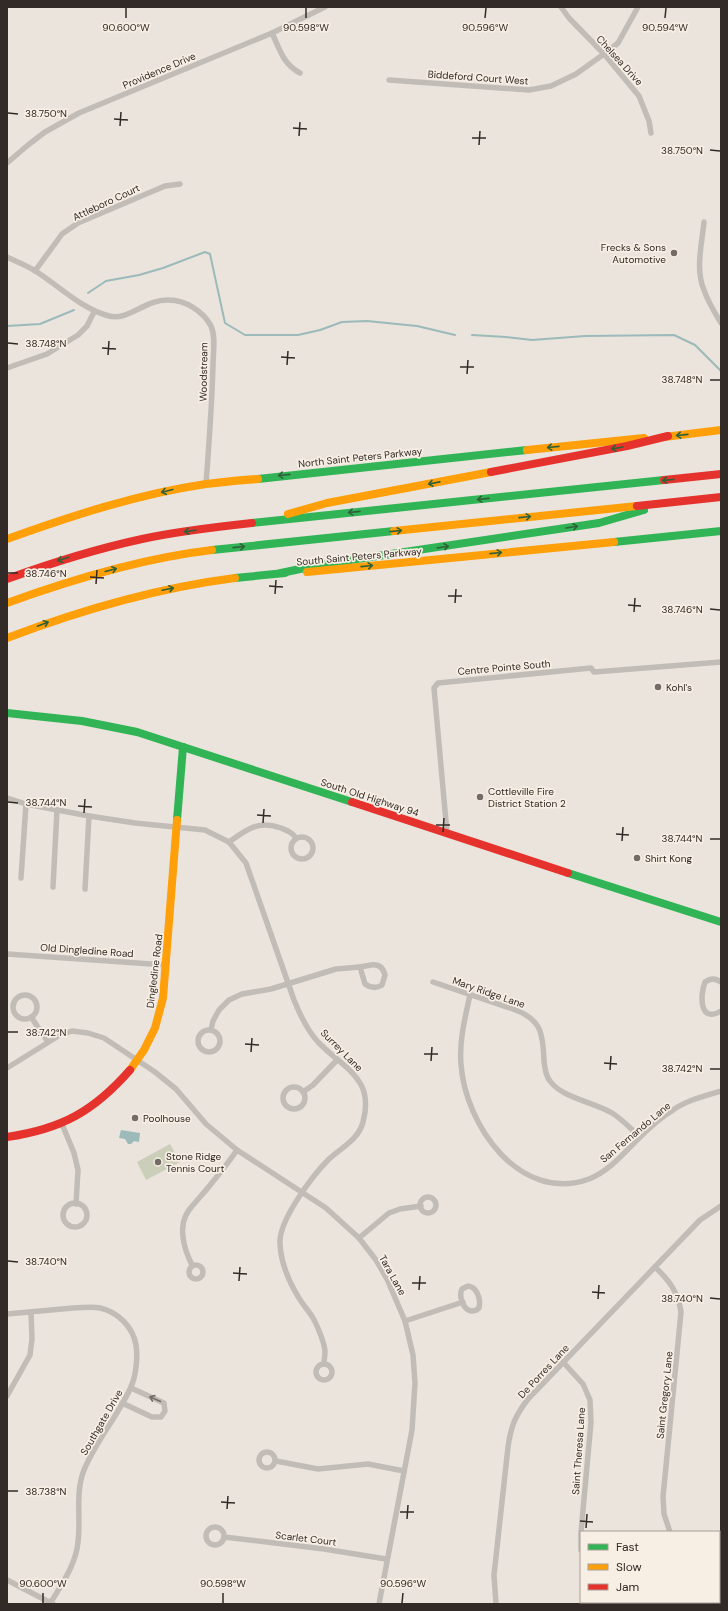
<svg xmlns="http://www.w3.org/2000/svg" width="728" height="1611" font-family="'DM Sans',sans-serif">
  <rect width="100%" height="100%" fill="#eae4dd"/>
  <path fill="#cbceb8" d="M170 1144 180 1162 146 1180 137 1162Z"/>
  <path fill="#9bbab9" d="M121 1130 140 1133 139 1142 134 1141 131 1144H128L125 1139 119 1138Z"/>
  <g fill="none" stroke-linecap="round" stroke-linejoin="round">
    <g stroke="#9bbab9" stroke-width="2">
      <path d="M88 293 106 281 139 275 163 268 205 252 210 254 225 323 245 335H298L320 330 342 322 367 321 417 326 455 335"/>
      <path d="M7 326 40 324 74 310"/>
      <path d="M472 335 506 337 532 340 585 336 674 335 695 345 721 371"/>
    </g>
    <g stroke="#c2bcb7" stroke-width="5.5">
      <path d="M561 7 569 18 604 54 639 96 649 121 651 133"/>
      <path d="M272 33C280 50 283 64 300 73"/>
      <path d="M389 80 529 90 551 86 576 74 604 54 618 43 638 7"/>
      <path d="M7 163 28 145 45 132 79 113 272 33 325 7"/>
      <path d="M704 222C702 244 695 269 704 290 708 302 715 313 721 323"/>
      <path d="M7 257C17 262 28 266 37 272 60 287 82 309 109 316 129 321 145 299 169 300 185 300 203 311 211 326 216 337 213 353 213 365 212 405 209 444 206 484"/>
      <path d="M35 271 62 234 78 223 165 186 180 184"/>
      <path d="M7 368 47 354 78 335 87 326 94 312"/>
      <path d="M7 798 26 804 89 816 135 823 205 830 229 842C247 829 258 820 281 828 288 831 292 832 296 838"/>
      <path d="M447 833 434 688 438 683 591 668 594 672 721 662"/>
      <circle cx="302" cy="848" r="11"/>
      <path d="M229 842 246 863 294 1000C300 1015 307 1030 318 1042 344 1069 375 1078 363 1122 359 1139 341 1148 329 1159 313 1175 278 1221 280 1244 281 1262 289 1282 299 1298 303 1305 309 1311 313 1318 317 1325 325 1344 325 1352 325 1356 324 1360 324 1364"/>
      <path d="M21 878 26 804"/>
      <path d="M53 887 57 810"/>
      <path d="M85 889 89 816"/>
      <path d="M7 954 166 965"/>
      <path d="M371 965C378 964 383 967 385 975L382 985C376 989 371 988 365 984L360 967Z"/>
      <path d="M433 982 513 1009C541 1019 543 1032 544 1061 545 1068 545 1075 550 1081 562 1098 594 1102 612 1113 622 1119 631 1129 640 1137"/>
      <path d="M721 982C715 978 711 978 705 982 700 995 699 1024 721 1011"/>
      <path d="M470 995C465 1018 459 1041 461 1064 465 1125 520 1204 589 1179 609 1171 623 1154 638 1139 648 1129 661 1117 673 1110 687 1100 705 1096 721 1091"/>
      <circle cx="25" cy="1007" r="12"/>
      <path d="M31 1017 48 1042"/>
      <circle cx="209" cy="1041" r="11"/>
      <path d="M211 1030 213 1021 219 1010 229 1000 242 994 271 989 336 969 360 967"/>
      <path d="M7 1068 60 1035 72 1031 88 1033 104 1038 155 1072 176 1089 206 1124 237 1150 326 1208 359 1238 376 1260 387 1279 405 1321 413 1355 415 1383 412 1430 379 1604"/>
      <circle cx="294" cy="1098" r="11"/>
      <path d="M303 1092 313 1085 337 1060"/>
      <path d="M62 1124 74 1153 78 1170 76 1204"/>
      <circle cx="428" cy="1205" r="8"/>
      <circle cx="75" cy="1215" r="12"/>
      <path d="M359 1238 389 1213 400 1209 421 1206"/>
      <circle cx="196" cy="1272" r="7"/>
      <path d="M192 1265C184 1249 177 1226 189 1210 196 1201 204 1193 211 1184 220 1173 229 1162 237 1150"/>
      <path d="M655 1267C669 1280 678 1292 681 1312L663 1497 664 1514 670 1532"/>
      <path d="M468 1286C477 1287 481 1299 479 1308 467 1319 457 1298 462 1289Z"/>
      <path d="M7 1314C29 1312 51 1310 73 1308 82 1308 92 1306 100 1308 118 1312 133 1327 136 1345 138 1358 136 1377 130 1389 117 1417 96 1441 84 1470 75 1492 81 1519 78 1542 76 1564 62 1584 51 1602"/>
      <path d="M405 1321 463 1302"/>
      <path d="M563 1362 583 1384 590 1400 591 1422 581 1532V1550"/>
      <circle cx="324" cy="1372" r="8"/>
      <path d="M7 1396 30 1355 32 1339 31 1312"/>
      <path d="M122 1403 152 1417H161L165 1411 164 1403 131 1388"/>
      <circle cx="267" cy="1460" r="8"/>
      <path d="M276 1461 318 1469 368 1464 404 1471"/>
      <circle cx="215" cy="1536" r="9"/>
      <path d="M224 1537 324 1549 386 1559"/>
      <path d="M719 1549 721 1548"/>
      <path d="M7 1580 53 1604"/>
      <path d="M695 1602 696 1604"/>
      <path d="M496 1604 494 1575 508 1447C511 1426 515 1416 528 1399L700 1220 721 1206"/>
      <path d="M589 1604 592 1602"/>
    </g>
    <g stroke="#30b455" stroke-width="8">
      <path d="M258 479 527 450"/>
      <path d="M252 523 664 480"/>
      <path d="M614 542 721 531"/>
      <path d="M212 550 394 531"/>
      <path d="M281 573 324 564 599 523 644 510"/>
      <path d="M235 578 285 573"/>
      <path d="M7 713 82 721 137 732 352 802"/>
      <path d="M177 820 183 747"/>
      <path d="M568 873 721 922"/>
    </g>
    <g stroke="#ff9f0a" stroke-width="8">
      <path d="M664 437 721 430"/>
      <path d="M527 450 644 438"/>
      <path d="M288 514 327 503 491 472"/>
      <path d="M394 531 637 506"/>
      <path d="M7 539C71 516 138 494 206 484 223 482 241 480 258 479"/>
      <path d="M307 572 614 542"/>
      <path d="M7 603C73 579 143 558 212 550"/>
      <path d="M7 638C81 610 156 588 235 578"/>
      <path d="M130 1070 144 1050 155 1028 163 998 177 820"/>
    </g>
    <g stroke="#e5322d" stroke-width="8">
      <path d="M491 472 627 446 668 436"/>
      <path d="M664 480 721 474"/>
      <path d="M637 506 721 497"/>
      <path d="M7 579C51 563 96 549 142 539 178 531 215 527 252 523"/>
      <path d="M352 802 568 873"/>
      <path d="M7 1137C62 1129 94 1111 130 1070"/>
    </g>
  </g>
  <defs><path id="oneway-shaft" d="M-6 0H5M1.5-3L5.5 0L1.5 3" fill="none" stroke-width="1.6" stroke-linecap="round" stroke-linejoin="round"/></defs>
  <g stroke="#316139">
    <use href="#oneway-shaft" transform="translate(682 435) rotate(174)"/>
    <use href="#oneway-shaft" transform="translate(553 447) rotate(174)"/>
    <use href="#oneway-shaft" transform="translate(617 448) rotate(170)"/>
    <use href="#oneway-shaft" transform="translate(284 475) rotate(174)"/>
    <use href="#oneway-shaft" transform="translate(668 480) rotate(174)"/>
    <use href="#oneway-shaft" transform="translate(434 483) rotate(169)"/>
    <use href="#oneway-shaft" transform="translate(167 491) rotate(166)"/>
    <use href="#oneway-shaft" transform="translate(483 499) rotate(174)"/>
    <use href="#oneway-shaft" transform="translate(354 512) rotate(174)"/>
    <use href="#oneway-shaft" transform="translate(525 517) rotate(-6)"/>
    <use href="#oneway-shaft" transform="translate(572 527) rotate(-9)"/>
    <use href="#oneway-shaft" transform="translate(190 531) rotate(172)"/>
    <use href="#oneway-shaft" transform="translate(396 531) rotate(-6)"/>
    <use href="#oneway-shaft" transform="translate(239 547) rotate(-6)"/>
    <use href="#oneway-shaft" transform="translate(443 547) rotate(-9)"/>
    <use href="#oneway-shaft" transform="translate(496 553) rotate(-6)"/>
    <use href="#oneway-shaft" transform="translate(63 559) rotate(162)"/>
    <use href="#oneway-shaft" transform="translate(367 566) rotate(-6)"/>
    <use href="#oneway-shaft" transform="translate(111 570) rotate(-15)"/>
    <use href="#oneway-shaft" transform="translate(168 589) rotate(-12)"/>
    <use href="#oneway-shaft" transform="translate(43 624) rotate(-21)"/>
  </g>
  <use stroke="#736c67" href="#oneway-shaft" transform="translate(155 1399) rotate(-156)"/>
  <path fill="none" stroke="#322a26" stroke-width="1.5" d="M126 18V8M306 18V8M485 18 486 8M665 18 666 8M8 113 18 114M114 119 128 120M120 126 121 112M293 128 307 129M299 136 300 122M472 138H486M479 145 480 131M710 150 720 151M8 343 18 344M102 348 116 349M108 355 109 341M281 357 295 358M287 365 288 351M460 367H474M467 374 468 360M710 380H720M8 573H18M90 577 104 578M96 584 97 570M269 586 283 587M275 594 276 580M448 596H462M455 603 456 589M628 605 641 606M710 609 720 610M634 612 635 598M8 802 18 803M78 806 92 807M84 813 85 799M257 815 271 816M263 823 264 809M436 825H450M443 832 444 818M616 834 629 835M710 839H720M622 841 623 827M8 1032H18M245 1044 259 1045M251 1052 252 1038M424 1054H438M431 1061 432 1047M604 1063 617 1064M710 1069H720M610 1070 611 1056M8 1261 18 1262M233 1273 247 1274M239 1281 240 1267M412 1283H426M419 1290 420 1276M592 1292 605 1293M710 1298 720 1299M598 1299 599 1285M8 1491H18M221 1502 235 1503M227 1509 228 1496M400 1512H414M407 1519 408 1505M580 1521 593 1522M586 1528 587 1514M43 1603V1593M223 1603V1593M402 1603 403 1593"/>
  <g fill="#726b66" stroke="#f7eee4" stroke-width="1.5">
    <circle cx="674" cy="253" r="4"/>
    <circle cx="658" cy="687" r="4"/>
    <circle cx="480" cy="797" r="4"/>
    <circle cx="637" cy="858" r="4"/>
    <circle cx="135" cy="1118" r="4"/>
    <circle cx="158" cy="1162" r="4"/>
  </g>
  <g text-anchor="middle" stroke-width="3.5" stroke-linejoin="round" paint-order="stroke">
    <g font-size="10" fill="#322a26" stroke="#f7eee4">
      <text transform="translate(620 60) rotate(48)" y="4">Chelsea Drive</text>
      <text transform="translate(159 70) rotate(-23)" y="4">Providence Drive</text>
      <text transform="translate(478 77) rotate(4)" y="4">Biddeford Court West</text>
      <text transform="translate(106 202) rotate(-25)" y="4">Attleboro Court</text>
      <text transform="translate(203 372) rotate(-89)" y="4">Woodstream</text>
      <text transform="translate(360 457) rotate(-6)" y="4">North Saint Peters Parkway</text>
      <text transform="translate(359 556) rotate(-5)" y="4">South Saint Peters Parkway</text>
      <text transform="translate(504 667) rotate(-5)" y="4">Centre Pointe South</text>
      <text transform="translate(370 797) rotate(18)" y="4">South Old Highway 94</text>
      <text transform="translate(87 950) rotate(4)" y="4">Old Dingledine Road</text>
      <text transform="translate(154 971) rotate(-83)" y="4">Dingledine Road</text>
      <text transform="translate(489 992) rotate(19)" y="4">Mary Ridge Lane</text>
      <text transform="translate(342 1050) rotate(45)" y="4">Surrey Lane</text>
      <text transform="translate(635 1132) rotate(-40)" y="4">San Fernando Lane</text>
      <text transform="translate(393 1275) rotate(61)" y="4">Tara Lane</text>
      <text transform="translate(543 1371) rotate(-47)" y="4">De Porres Lane</text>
      <text transform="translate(664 1395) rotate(-84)" y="4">Saint Gregory Lane</text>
      <text transform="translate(101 1422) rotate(-60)" y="4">Southgate Drive</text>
      <text transform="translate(578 1451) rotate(-86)" y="4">Saint Theresa Lane</text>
      <text transform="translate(306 1538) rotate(7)" y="4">Scarlet Court</text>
    </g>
    <g font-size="10" fill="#322a26" stroke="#f7eee4" text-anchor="start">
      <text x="666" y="251" text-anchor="end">Frecks &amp; Sons<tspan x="666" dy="12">Automotive</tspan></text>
      <text x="666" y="691">Kohl's</text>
      <text x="488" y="795">Cottleville Fire<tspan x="488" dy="12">District Station 2</tspan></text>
      <text x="645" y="862">Shirt Kong</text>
      <text x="143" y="1122">Poolhouse</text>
      <text x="166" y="1160">Stone Ridge<tspan x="166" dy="12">Tennis Court</tspan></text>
    </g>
  </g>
  <g font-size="10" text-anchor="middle" fill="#322a26" stroke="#f7eee4" stroke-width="3.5" stroke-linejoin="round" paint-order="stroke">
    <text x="126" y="31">90.600°W</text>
    <text x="306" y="31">90.598°W</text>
    <text x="485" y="31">90.596°W</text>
    <text x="665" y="31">90.594°W</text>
    <text x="46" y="117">38.750°N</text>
    <text x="682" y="154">38.750°N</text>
    <text x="46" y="347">38.748°N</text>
    <text x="682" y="383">38.748°N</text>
    <text x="46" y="577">38.746°N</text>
    <text x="682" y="613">38.746°N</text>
    <text x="46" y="806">38.744°N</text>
    <text x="682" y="842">38.744°N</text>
    <text x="46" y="1036">38.742°N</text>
    <text x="682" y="1072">38.742°N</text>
    <text x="46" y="1265">38.740°N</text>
    <text x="682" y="1302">38.740°N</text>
    <text x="46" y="1495">38.738°N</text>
    <text x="43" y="1587">90.600°W</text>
    <text x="223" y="1587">90.598°W</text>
    <text x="403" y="1587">90.596°W</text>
  </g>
  <rect width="728" height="1611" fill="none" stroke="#322a26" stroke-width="16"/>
  <rect x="580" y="1531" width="140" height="72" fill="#f7eee4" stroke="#a8a098"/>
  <rect x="588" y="1544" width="20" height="6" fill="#30b455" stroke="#a8a098"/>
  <text x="616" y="1551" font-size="12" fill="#322a26">Fast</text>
  <rect x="588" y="1564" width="20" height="6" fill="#ff9f0a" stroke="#a8a098"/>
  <text x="616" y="1571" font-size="12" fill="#322a26">Slow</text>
  <rect x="588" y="1584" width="20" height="6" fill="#e5322d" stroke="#a8a098"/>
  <text x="616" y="1591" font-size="12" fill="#322a26">Jam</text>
</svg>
